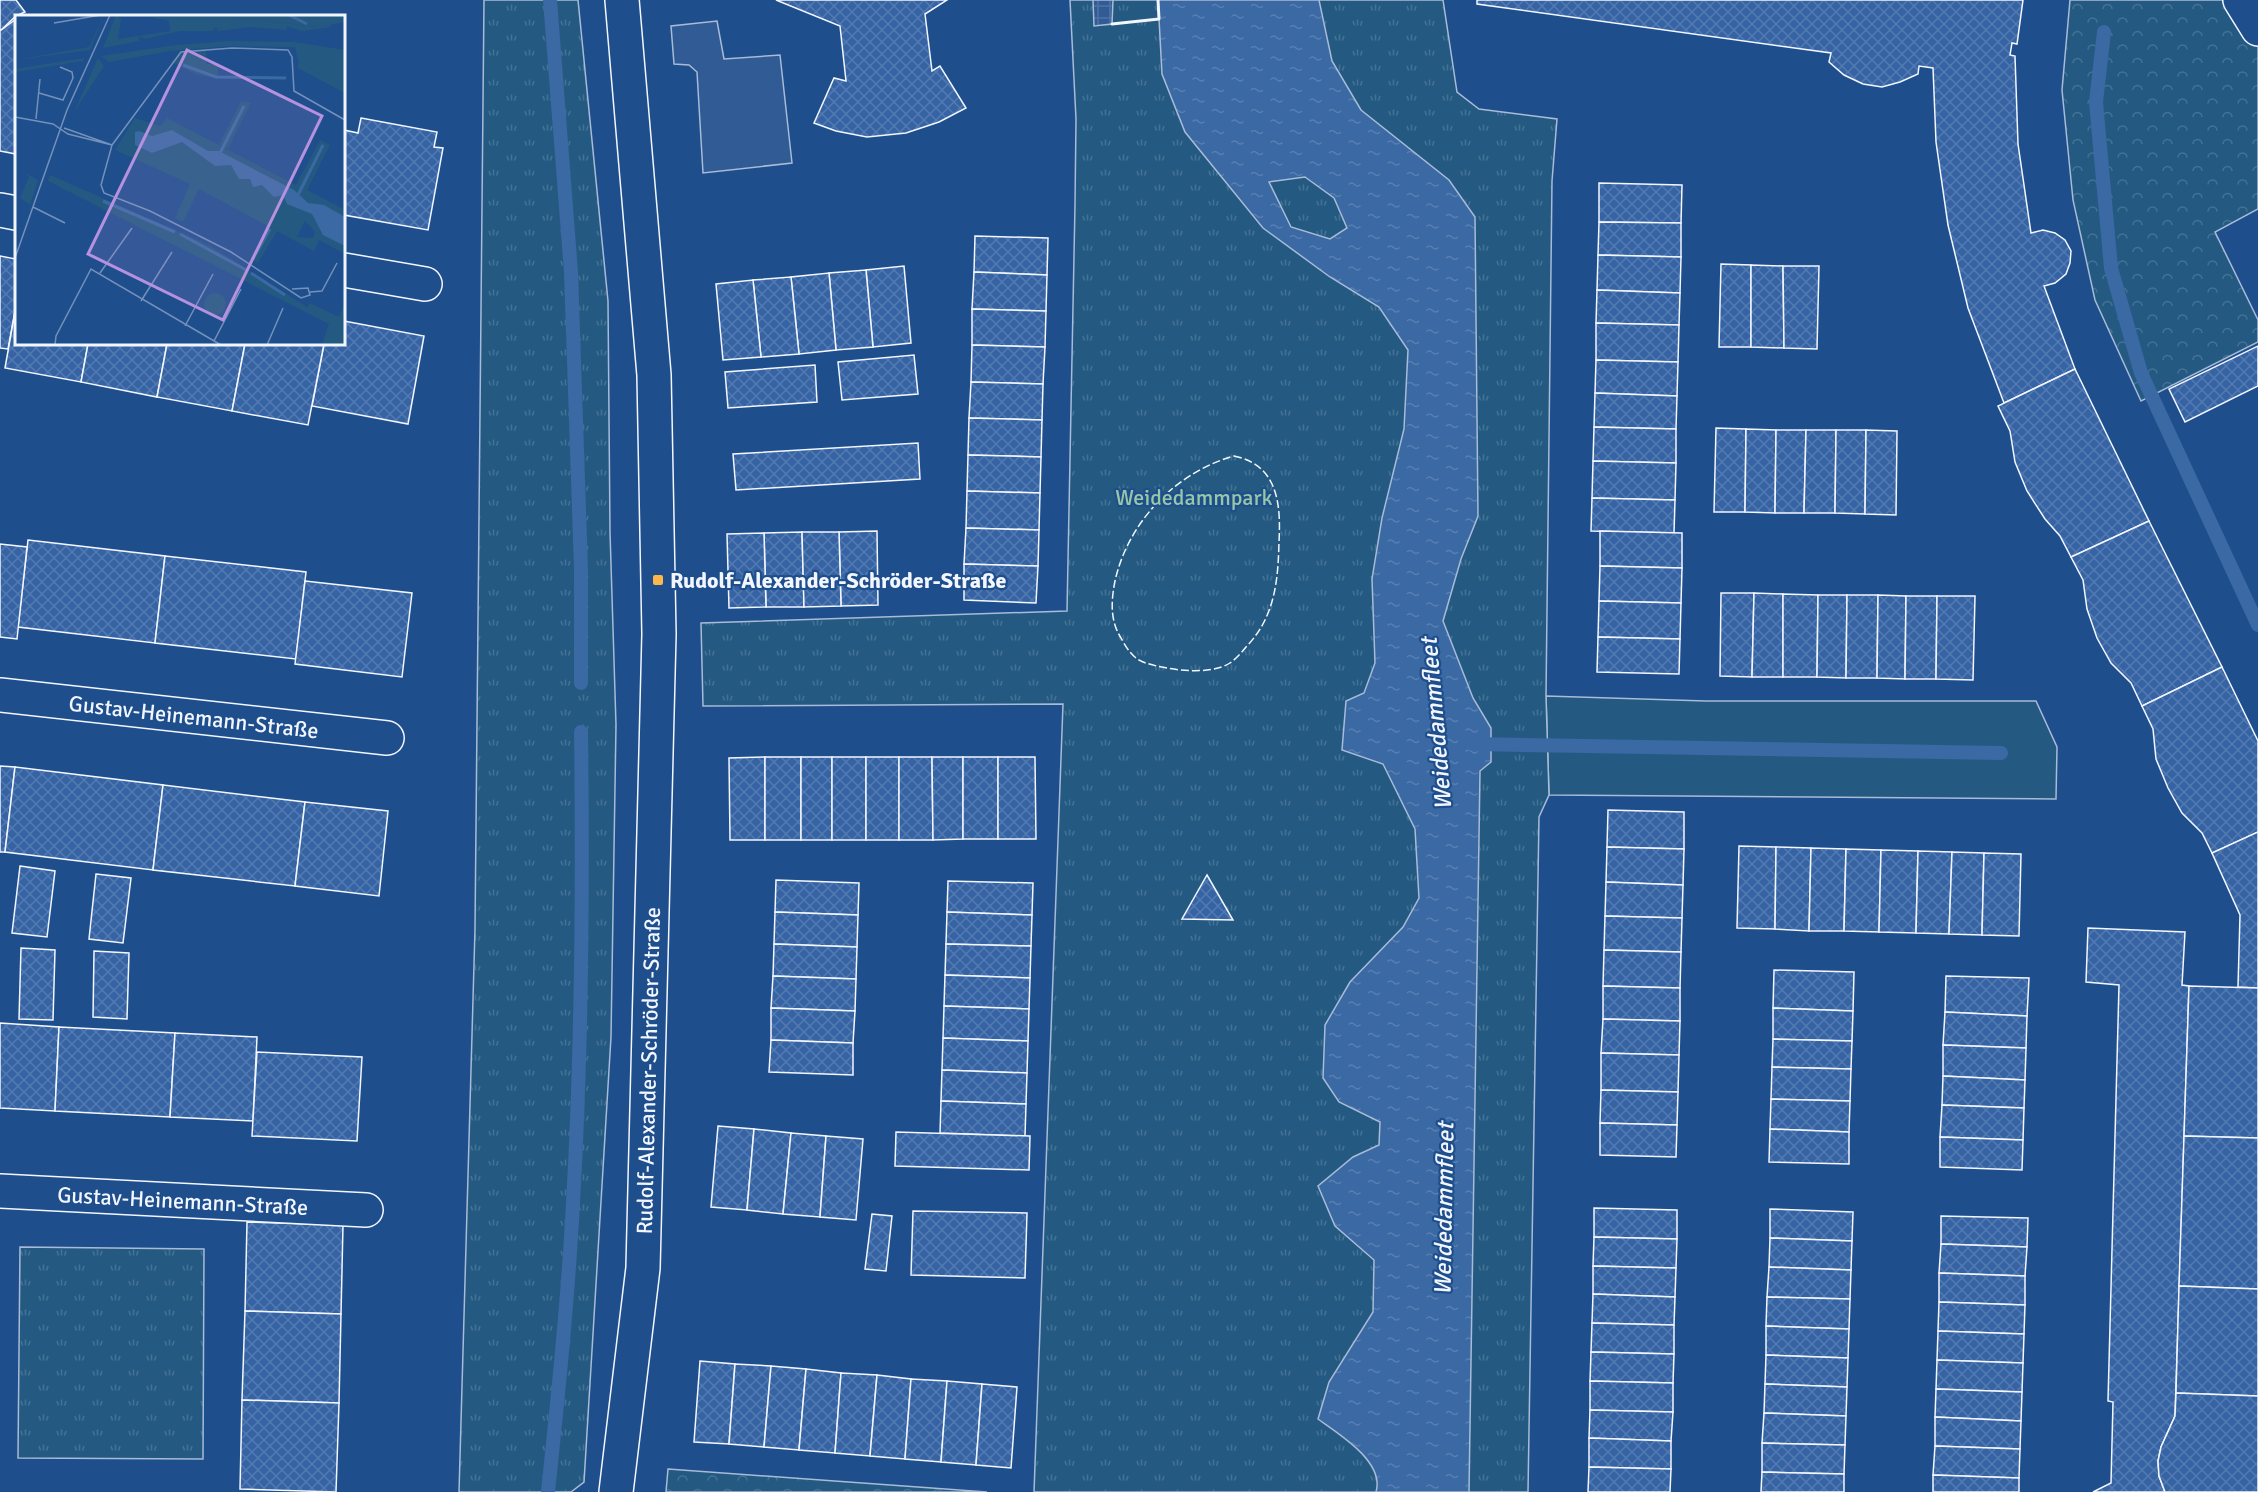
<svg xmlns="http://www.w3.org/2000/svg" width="2258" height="1492" font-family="Signika,sans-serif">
  <defs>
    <pattern id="forest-crowns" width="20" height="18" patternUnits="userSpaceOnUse" patternTransform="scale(1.5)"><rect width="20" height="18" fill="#245a82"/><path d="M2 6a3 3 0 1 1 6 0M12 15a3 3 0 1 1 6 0" fill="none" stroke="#447295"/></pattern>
    <pattern id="park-tufts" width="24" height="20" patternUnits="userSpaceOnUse" patternTransform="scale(1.5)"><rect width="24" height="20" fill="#245a82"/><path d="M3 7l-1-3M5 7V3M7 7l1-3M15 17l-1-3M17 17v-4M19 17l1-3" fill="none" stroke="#447295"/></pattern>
    <pattern id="plaza-grid" width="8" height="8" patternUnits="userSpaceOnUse" patternTransform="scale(1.5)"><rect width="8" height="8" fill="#305b95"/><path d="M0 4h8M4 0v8" fill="none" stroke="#4e73a5"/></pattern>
    <pattern id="water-ripples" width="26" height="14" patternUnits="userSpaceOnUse" patternTransform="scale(1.5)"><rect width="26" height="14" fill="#3b69a3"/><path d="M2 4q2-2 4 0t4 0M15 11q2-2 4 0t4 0" fill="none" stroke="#587fb1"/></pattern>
    <pattern id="building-cross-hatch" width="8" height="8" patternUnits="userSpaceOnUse" patternTransform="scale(1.5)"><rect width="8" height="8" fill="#3563a3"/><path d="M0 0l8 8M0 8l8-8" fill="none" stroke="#537ab1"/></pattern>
  </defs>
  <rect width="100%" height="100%" fill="#1f4e8c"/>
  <path fill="#245a82" stroke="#a8bbd7" stroke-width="1.5" d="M1546 696 1706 701H2036L2057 747 2056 799 1549 795Z"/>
  <g fill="url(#forest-crowns)" stroke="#a8bbd7" stroke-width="1.5">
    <path d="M2070 0H2231L2258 43V209L2215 232 2258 320V342L2141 401 2095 300 2073 200 2062 90Z"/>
    <path d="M668 1469 987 1492H666Z"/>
  </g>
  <g fill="url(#park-tufts)" stroke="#a8bbd7" stroke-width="1.5">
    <path d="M484 0H578L608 301 610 532 616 725 611 1037 584 1482 571 1492H459L475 929Z"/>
    <path d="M1070 0H1443L1457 92 1479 109 1557 119 1552 181 1546 696 1549 795 1539 817 1528 1492H1034L1063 704 703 706 701 623 1067 611 1075 205 1076 119Z"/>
    <path d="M20 1247 204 1249 203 1459 18 1458Z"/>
  </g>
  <path fill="#305b95" stroke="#a8bbd7" stroke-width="1.5" d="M717 21 724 59 780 55 792 163 703 173 697 72 689 65 674 64 671 26Z"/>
  <path fill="url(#plaza-grid)" stroke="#a8bbd7" stroke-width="1.5" d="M1093 0H1113L1112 24 1094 26Z"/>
  <path fill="url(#water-ripples)" stroke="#a8bbd7" stroke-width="1.5" fill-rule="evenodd" d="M1158 0H1319L1332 61 1361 110 1449 180 1475 217 1478 516 1461 559 1443 621 1473 698 1491 728V762L1480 771 1469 1492H1376C1385 1462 1339 1434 1318 1419L1329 1382 1373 1312 1374 1260 1335 1226 1318 1186 1353 1157 1379 1145 1380 1122 1339 1102 1323 1078 1325 1025 1350 982 1403 927 1419 898 1415 829 1383 764 1342 750 1346 701 1364 693 1375 663 1372 579 1382 518 1404 429 1408 350 1379 307 1330 277 1263 228 1185 132 1162 74ZM1305 177 1334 198 1347 228 1330 239 1291 227 1269 182Z"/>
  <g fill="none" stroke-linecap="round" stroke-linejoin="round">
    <g stroke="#3b69a3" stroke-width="14">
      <path d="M550 0 571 272 581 569V683"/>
      <path d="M2104 32 2096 102 2111 268 2141 373 2258 625"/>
      <path d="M1472 744 2001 753"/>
      <path d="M548 1492C558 1396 568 1299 573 1203 582 1046 583 889 581 732"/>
    </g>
  </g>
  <g fill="url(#building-cross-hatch)" stroke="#f2f6ff" stroke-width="1.5">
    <path d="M0 0H16L25 12 16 16 0 31Z"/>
    <path d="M776 0H947L925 14 932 71 940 66 966 108 939 122 906 133 867 137 836 131 814 123 834 78 846 81 840 26Z"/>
    <path d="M1477 0H2023L2017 44 2012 43 2010 55 2015 56 2018 144 2031 233 2043 230 2055 233 2065 240 2071 251 2070 263 2066 274 2055 283 2044 286 2075 369 2004 403 1968 308 1948 225 1936 142 1933 68 1919 66 1918 74 1900 82 1882 87 1863 84 1844 75 1829 62 1831 53 1477 4Z"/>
    <path d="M16 19V154L0 151V31Z"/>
    <path d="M361 118 437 132 434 147 443 148 428 230 344 215V130L358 133Z"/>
    <path d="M1599 183 1682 185 1681 223 1599 222Z"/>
    <path d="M1599 222 1681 223V257L1598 255Z"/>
    <path d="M975 236 1048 238 1047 275 974 272Z"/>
    <path d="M1598 255 1681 257 1680 293 1597 290Z"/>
    <path d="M0 256 16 259V306L8 349 0 348Z"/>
    <path d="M1721 264 1751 265V347H1719Z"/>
    <path d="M1751 265 1783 266 1784 348 1751 347Z"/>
    <path d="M904 266 911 343 873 347 866 270Z"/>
    <path d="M1783 266H1819L1817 349 1784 348Z"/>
    <path d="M866 270 873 347 836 350 829 273Z"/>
    <path d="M974 272 1047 275 1046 311 972 309Z"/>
    <path d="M829 273 836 350 799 354 791 277Z"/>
    <path d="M791 277 799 354 761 357 753 280Z"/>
    <path d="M753 280 761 357 723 360 716 284Z"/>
    <path d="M1597 290 1680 293 1679 325 1596 323Z"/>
    <path d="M16 306V344H88L81 382 5 368Z"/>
    <path d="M972 309 1046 311 1045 347 972 345Z"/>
    <path d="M344 321 424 336 408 424 312 406 324 344H344Z"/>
    <path d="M1596 323 1679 325 1678 362 1596 360Z"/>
    <path d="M88 344H167L157 397 81 382Z"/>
    <path d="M167 344H245L232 411 157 397Z"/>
    <path d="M245 344H324L308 425 232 411Z"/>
    <path d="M972 345 1045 347 1043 384 971 382Z"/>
    <path d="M2258 346V386L2185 422 2169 389Z"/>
    <path d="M914 355 918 394 842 400 838 362Z"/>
    <path d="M1596 360 1678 362 1677 396 1595 393Z"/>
    <path d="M815 365 817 402 728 408 725 372Z"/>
    <path d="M2075 369 2149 521 2071 557 2060 536 2045 519 2027 491 2015 462 2010 431 1998 406Z"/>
    <path d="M971 382 1043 384 1042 420 969 418Z"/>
    <path d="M1595 393 1677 396 1676 429 1594 427Z"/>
    <path d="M969 418 1042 420 1041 457 968 455Z"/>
    <path d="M1594 427 1676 429V463L1593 461Z"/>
    <path d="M1716 428 1746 429 1745 512H1714Z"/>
    <path d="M1746 429 1776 430 1775 513 1745 512Z"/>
    <path d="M1776 430H1806L1804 513H1775Z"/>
    <path d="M1806 430H1836L1835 513H1804Z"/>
    <path d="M1836 430H1866L1865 514 1835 513Z"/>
    <path d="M1866 430 1897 431 1896 515 1865 514Z"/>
    <path d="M918 443 920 479 736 490 733 454Z"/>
    <path d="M968 455 1041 457 1040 493 967 491Z"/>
    <path d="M1593 461 1676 463 1675 500 1592 498Z"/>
    <path d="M967 491 1040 493 1039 530 966 528Z"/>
    <path d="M1592 498 1675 500 1674 533 1591 531Z"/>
    <path d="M2149 521 2222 667 2142 706 2131 683 2111 663 2097 638 2087 609 2083 580 2071 557Z"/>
    <path d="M966 528 1039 530 1038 566 964 564Z"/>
    <path d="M877 531 878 605 841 606 839 532Z"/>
    <path d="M1600 531 1682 533V568L1600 566Z"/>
    <path d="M802 532 804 607H766L764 533Z"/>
    <path d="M802 532H839L841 606 804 607Z"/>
    <path d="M764 533 766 607 729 608 727 534Z"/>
    <path d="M28 540 165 556 155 643 18 627Z"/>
    <path d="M0 544 27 547 17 639 0 637Z"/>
    <path d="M165 556 306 572 296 659 155 643Z"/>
    <path d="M964 564 1038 566 1036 603 964 600Z"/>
    <path d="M1600 566 1682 568 1681 603 1599 601Z"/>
    <path d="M305 581 412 593 402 677 295 664Z"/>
    <path d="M1721 593H1754L1752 677 1720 676Z"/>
    <path d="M1754 593 1783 594V677H1752Z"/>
    <path d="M1783 594 1818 595 1817 677H1783Z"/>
    <path d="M1818 595H1847L1846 678 1817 677Z"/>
    <path d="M1847 595H1878L1877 678H1846Z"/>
    <path d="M1878 595 1906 596 1905 679 1877 678Z"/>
    <path d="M1906 596H1937L1936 679H1905Z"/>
    <path d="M1937 596H1975L1973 680 1936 679Z"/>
    <path d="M1599 601 1681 603 1680 639 1598 637Z"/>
    <path d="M1598 637 1680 639 1679 674 1597 672Z"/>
    <path d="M2222 667 2258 741V832L2212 853 2202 833 2182 813 2168 788 2156 759 2153 729 2142 706Z"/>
    <path d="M765 757V840H730L729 758Z"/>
    <rect x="765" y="757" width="36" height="83"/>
    <rect x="801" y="757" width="31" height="83"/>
    <rect x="832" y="757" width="34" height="83"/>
    <rect x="866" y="757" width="33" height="83"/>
    <path d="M899 757H932L933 840H899Z"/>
    <path d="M932 757H963V839L933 840Z"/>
    <rect x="963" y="757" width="35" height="82"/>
    <path d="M998 757H1035L1036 839H998Z"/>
    <path d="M0 766 15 767 5 852H0Z"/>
    <path d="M15 767 163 785 153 870 5 852Z"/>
    <path d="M163 785 305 802 295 886 153 870Z"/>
    <path d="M305 802 388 811 379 896 295 886Z"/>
    <path d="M1608 810 1684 812V849L1607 847Z"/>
    <path d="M2258 832V988L2238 987 2240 915 2212 853Z"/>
    <path d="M1739 846 1776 847 1775 929 1737 928Z"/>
    <path d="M1607 847 1684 849 1683 885 1606 882Z"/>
    <path d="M1776 847 1811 848 1809 931 1775 929Z"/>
    <path d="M1811 848 1846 849 1844 931H1809Z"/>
    <path d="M1846 849 1881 850 1879 932 1844 931Z"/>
    <path d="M1881 850 1918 851 1916 933 1879 932Z"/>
    <path d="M1918 851 1952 852 1949 934 1916 933Z"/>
    <path d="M1952 852 1984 853 1982 935 1949 934Z"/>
    <path d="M1984 853 2021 854 2019 936 1982 935Z"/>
    <path d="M20 866 55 871 47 937 12 933Z"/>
    <path d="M96 874 131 878 123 943 89 939Z"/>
    <path d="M1207 875 1233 920 1182 919Z"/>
    <path d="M776 880 859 883 858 915 775 912Z"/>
    <path d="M948 881 1033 883 1032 915 947 912Z"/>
    <path d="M1606 882 1683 885 1682 918 1605 916Z"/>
    <path d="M775 912 858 915 857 947 774 944Z"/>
    <path d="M947 912 1032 915 1031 946 946 944Z"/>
    <path d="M1605 916 1682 918 1681 952 1604 950Z"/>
    <path d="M2088 928 2185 932 2182 985 2189 986 2175 1416 2161 1447 2158 1461 2159 1476 2165 1492H2093L2111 1483 2113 1402 2108 1401 2119 985 2086 982Z"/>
    <path d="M774 944 857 947 856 979 773 976Z"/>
    <path d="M946 944 1031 946 1030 978 945 975Z"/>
    <path d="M21 948 55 950 53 1020 19 1019Z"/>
    <path d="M1604 950 1681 952 1680 988 1603 986Z"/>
    <path d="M94 951 129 953 127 1019 93 1017Z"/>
    <path d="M1774 970 1854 972 1853 1011 1773 1008Z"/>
    <path d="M945 975 1030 978 1029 1009 944 1006Z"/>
    <path d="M773 976 856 979 855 1011 771 1008Z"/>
    <path d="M1946 976 2029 978 2027 1016 1945 1012Z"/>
    <path d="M1603 986 1680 988V1021L1603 1019Z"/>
    <path d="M2189 986 2258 988V1138L2184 1136Z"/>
    <path d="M944 1006 1029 1009 1028 1041 943 1038Z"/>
    <path d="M771 1008 855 1011 853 1043 771 1040Z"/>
    <path d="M1773 1008 1853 1011 1852 1041 1773 1039Z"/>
    <path d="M1945 1012 2027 1016 2026 1048 1943 1045Z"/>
    <path d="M1603 1019 1680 1021 1679 1055 1601 1053Z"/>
    <path d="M0 1023 59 1027 55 1111 0 1108Z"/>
    <path d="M59 1027 175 1033 170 1117 55 1111Z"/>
    <path d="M175 1033 257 1037 253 1121 170 1117Z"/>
    <path d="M943 1038 1028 1041 1027 1073 942 1070Z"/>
    <path d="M1773 1039 1852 1041 1851 1069 1772 1067Z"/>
    <path d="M771 1040 853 1043V1075L769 1072Z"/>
    <path d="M1943 1045 2026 1048 2025 1080 1943 1076Z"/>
    <path d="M257 1052 362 1057 357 1141 252 1136Z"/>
    <path d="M1601 1053 1679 1055 1678 1092 1601 1090Z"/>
    <path d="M1772 1067 1851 1069 1850 1101 1771 1099Z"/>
    <path d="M942 1070 1027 1073 1026 1104 941 1101Z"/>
    <path d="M1943 1076 2025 1080 2024 1108 1942 1105Z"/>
    <path d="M1601 1090 1678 1092 1677 1125 1600 1123Z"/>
    <path d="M1771 1099 1850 1101 1849 1132 1770 1129Z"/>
    <path d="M941 1101 1026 1104 1025 1136 940 1133Z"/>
    <path d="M1942 1105 2024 1108 2023 1140 1940 1137Z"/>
    <path d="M1600 1123 1677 1125 1676 1157 1600 1155Z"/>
    <path d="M718 1126 754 1129 747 1210 711 1207Z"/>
    <path d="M754 1129 791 1133 783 1214 747 1210Z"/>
    <path d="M1770 1129 1849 1132V1164L1769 1162Z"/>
    <path d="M896 1132 1030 1136 1029 1170 895 1166Z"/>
    <path d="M791 1133 826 1136 820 1217 783 1214Z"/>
    <path d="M826 1136 863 1139 856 1220 820 1217Z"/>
    <path d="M2184 1136 2258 1138V1289L2179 1286Z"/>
    <path d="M1940 1137 2023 1140 2022 1170 1940 1167Z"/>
    <path d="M1594 1208 1677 1210V1239L1594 1237Z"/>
    <path d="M1770 1209 1853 1212 1852 1241 1770 1238Z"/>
    <path d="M913 1211 1027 1213 1025 1278 911 1275Z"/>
    <path d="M872 1214 892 1216 886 1271 865 1269Z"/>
    <path d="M1941 1216 2028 1218 2027 1247 1941 1244Z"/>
    <path d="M247 1222 343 1225 341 1314 245 1311Z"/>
    <path d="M1594 1237 1677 1239 1676 1268 1593 1266Z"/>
    <path d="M1770 1238 1852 1241 1851 1270 1769 1267Z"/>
    <path d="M1941 1244 2027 1247 2025 1276 1939 1273Z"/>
    <path d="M1593 1266 1676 1268 1675 1297 1593 1294Z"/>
    <path d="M1769 1267 1851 1270 1850 1299 1767 1297Z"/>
    <path d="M1939 1273 2025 1276V1305L1939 1302Z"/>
    <path d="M2179 1286 2258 1289V1396L2176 1393Z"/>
    <path d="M1593 1294 1675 1297 1674 1325 1592 1323Z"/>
    <path d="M1767 1297 1850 1299 1849 1329 1766 1326Z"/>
    <path d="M1939 1302 2025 1305 2024 1334 1938 1331Z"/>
    <path d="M245 1311 341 1314 339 1403 242 1400Z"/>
    <path d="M1592 1323 1674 1325V1354L1591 1352Z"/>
    <path d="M1766 1326 1849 1329 1848 1358 1766 1355Z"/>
    <path d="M1938 1331 2024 1334 2023 1363 1937 1360Z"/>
    <path d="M1591 1352 1674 1354 1673 1383 1590 1381Z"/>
    <path d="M1766 1355 1848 1358 1847 1387 1765 1384Z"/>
    <path d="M1937 1360 2023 1363 2022 1392 1936 1389Z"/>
    <path d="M700 1361 735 1364 729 1444 694 1442Z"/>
    <path d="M735 1364 771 1366 764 1447 729 1444Z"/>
    <path d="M771 1366 806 1369 799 1450 764 1447Z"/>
    <path d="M806 1369 841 1373 835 1453 799 1450Z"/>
    <path d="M841 1373 877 1375 870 1456 835 1453Z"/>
    <path d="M877 1375 911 1379 905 1459 870 1456Z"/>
    <path d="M911 1379 947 1381 941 1462 905 1459Z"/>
    <path d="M947 1381 982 1384 976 1465 941 1462Z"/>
    <path d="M1590 1381 1673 1383V1412L1590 1410Z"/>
    <path d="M982 1384 1017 1387 1011 1468 976 1465Z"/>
    <path d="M1765 1384 1847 1387 1846 1416 1764 1413Z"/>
    <path d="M1936 1389 2022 1392 2021 1421 1935 1417Z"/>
    <path d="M2176 1393 2258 1396V1492H2165L2159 1476 2158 1461 2161 1447 2175 1416Z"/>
    <path d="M242 1400 339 1403 336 1492 240 1489Z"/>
    <path d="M1590 1410 1673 1412 1671 1441 1589 1438Z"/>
    <path d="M1764 1413 1846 1416 1845 1445 1762 1443Z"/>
    <path d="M1935 1417 2021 1421 2020 1449 1935 1446Z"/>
    <path d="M1589 1438 1671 1441V1469L1589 1467Z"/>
    <path d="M1762 1443 1845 1445 1844 1474 1762 1472Z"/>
    <path d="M1935 1446 2020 1449 2019 1478 1933 1475Z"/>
    <path d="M1589 1467 1671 1469 1670 1492H1588Z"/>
    <path d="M1762 1472 1844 1474V1492H1761Z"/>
    <path d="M1933 1475 2019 1478V1492H1933Z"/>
  </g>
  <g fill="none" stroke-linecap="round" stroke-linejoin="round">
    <g stroke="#f2f6ff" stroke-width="36">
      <g id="street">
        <path d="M2240 0 2258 29"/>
        <path d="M0 210 16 213"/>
        <path d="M344 270 425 284"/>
        <path id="s1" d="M0 695 387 738"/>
        <path id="s2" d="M0 1191 366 1210"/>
        <path id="s3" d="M616 1492 643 1268 659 634 654 375 622 0"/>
      </g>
    </g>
    <use href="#street" stroke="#1f4e8c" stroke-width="33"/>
    <path stroke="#f2f6ff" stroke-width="1.5" stroke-dasharray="8 3" stroke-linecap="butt" d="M1234 456C1278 465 1281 504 1279 542 1278 581 1275 617 1246 647 1242 652 1236 659 1230 663 1210 676 1167 670 1146 663 1134 660 1127 649 1121 638 1110 621 1111 601 1115 581 1128 522 1176 472 1234 456Z"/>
    <path stroke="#f2f6ff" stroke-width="3" d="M1112 24 1159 19 1158 0"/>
  </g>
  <rect fill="#ffb74d" stroke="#1f4e8c" stroke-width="2" x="652" y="574" width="12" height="12" rx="3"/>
  <g text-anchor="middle" stroke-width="4.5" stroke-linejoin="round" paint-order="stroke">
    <g font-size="22" fill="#97c8a6" stroke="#1f4e8c">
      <text x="1194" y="505">Weidedammpark</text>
    </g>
    <g font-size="22" font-weight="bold" fill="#f2f6ff" stroke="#1f4e8c" text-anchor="start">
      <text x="670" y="588">Rudolf-Alexander-Schröder-Straße</text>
    </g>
    <g font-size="22" fill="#f2f6ff" stroke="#1f4e8c">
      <text dy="8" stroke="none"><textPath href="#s1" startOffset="195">Gustav-Heinemann-Straße</textPath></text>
      <text dy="8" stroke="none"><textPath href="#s3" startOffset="423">Rudolf-Alexander-Schröder-Straße</textPath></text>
      <text dy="8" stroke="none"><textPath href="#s2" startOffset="183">Gustav-Heinemann-Straße</textPath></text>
    </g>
    <g font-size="24" font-style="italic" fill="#f2f6ff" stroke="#1f4e8c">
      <text transform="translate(1436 724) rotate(-95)" y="8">Weidedammfleet</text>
      <text transform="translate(1444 1209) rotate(-89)" y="8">Weidedammfleet</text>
    </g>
  </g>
  <g transform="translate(15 15)">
    <rect width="330" height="330" fill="#1f4e8c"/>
    <path d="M211 1 303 12 316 10V12L287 16 272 11 271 15 236 12 203 16 201 12 197 16H165L130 24 123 21 155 16 154 6 136 2ZM215 26 279 27 280 32 214 31 155 36 161 30ZM70 43 68 46 0 57V54ZM283 46 330 71V78L283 53ZM226 86 236 88 213 134 204 130ZM11 158 23 165 15 190 5 183 14 162Z" fill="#245a82"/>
    <path d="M89 0 75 35 0 45 74 32ZM101 0 106 4 103 24 123 21 125 26 88 33ZM279 27 330 35V43L311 40 305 51 293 45 290 50 283 46ZM161 30 155 36 94 47 86 41ZM191 35V49H203V63L182 60 157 47 166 38ZM83 43 89 51 59 97 69 75ZM254 211 262 216 243 248 235 243Z" fill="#245a82"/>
    <path d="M120 103 145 111 152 103 281 170 305 125 315 130 292 175 330 195V239L304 225 299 236 184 174 168 207 160 203 175 169 100 135ZM290 206 300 217 298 223 282 222ZM35 160 194 230 292 292 295 288 324 302 330 287V330H307L314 309 33 166ZM189 289a11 11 0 1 1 22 0a11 11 0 1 1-22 0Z" fill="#245a82" fill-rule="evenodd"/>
    <path d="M112 0H330V7L303 12 211 1ZM310 39 330 43V71L290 50 293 45 305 51Z" fill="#245a82"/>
    <path d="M157 115 193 136H204L279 175 293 188 309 190 330 202V231L308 220 297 199 272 189 268 180 259 182 247 170 238 172 235 164H224L216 150 200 151 167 127 137 138 120 130V117L124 116 137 121Z" fill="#3b69a3"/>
    <path fill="none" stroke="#3b69a3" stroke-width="3" d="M274 0 292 9M168 50 201 62 271 63M205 138 229 91M283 180 308 130M88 186 160 217M165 219 233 256M238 244 255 214M236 258 270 280"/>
    <path fill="none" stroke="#7391ba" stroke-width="1.5" d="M39 8 86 0M24 78 48 85 58 63 57 57 45 52M0 102 38 109 53 119 97 130M21 104 25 64M49 113 97 130M97 130 166 37 217 33 273 35 277 42 279 76 330 105M97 130 86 170 89 178 135 196 216 237 286 283 295 280 293 273 277 274M18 192 50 208M0 243 52 95 95 0M85 258 117 213M295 277 307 276 322 248M126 286 157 237M170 311 198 259M199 326 226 274M40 330 41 321 76 254 206 330M252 330 268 293"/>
    <path fill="#b691df" fill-opacity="0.15" stroke="#b691df" stroke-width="3" d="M172 35 307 101 208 305 73 239Z"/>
    <rect width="330" height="330" fill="none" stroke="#f2f6ff" stroke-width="3"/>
  </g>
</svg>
